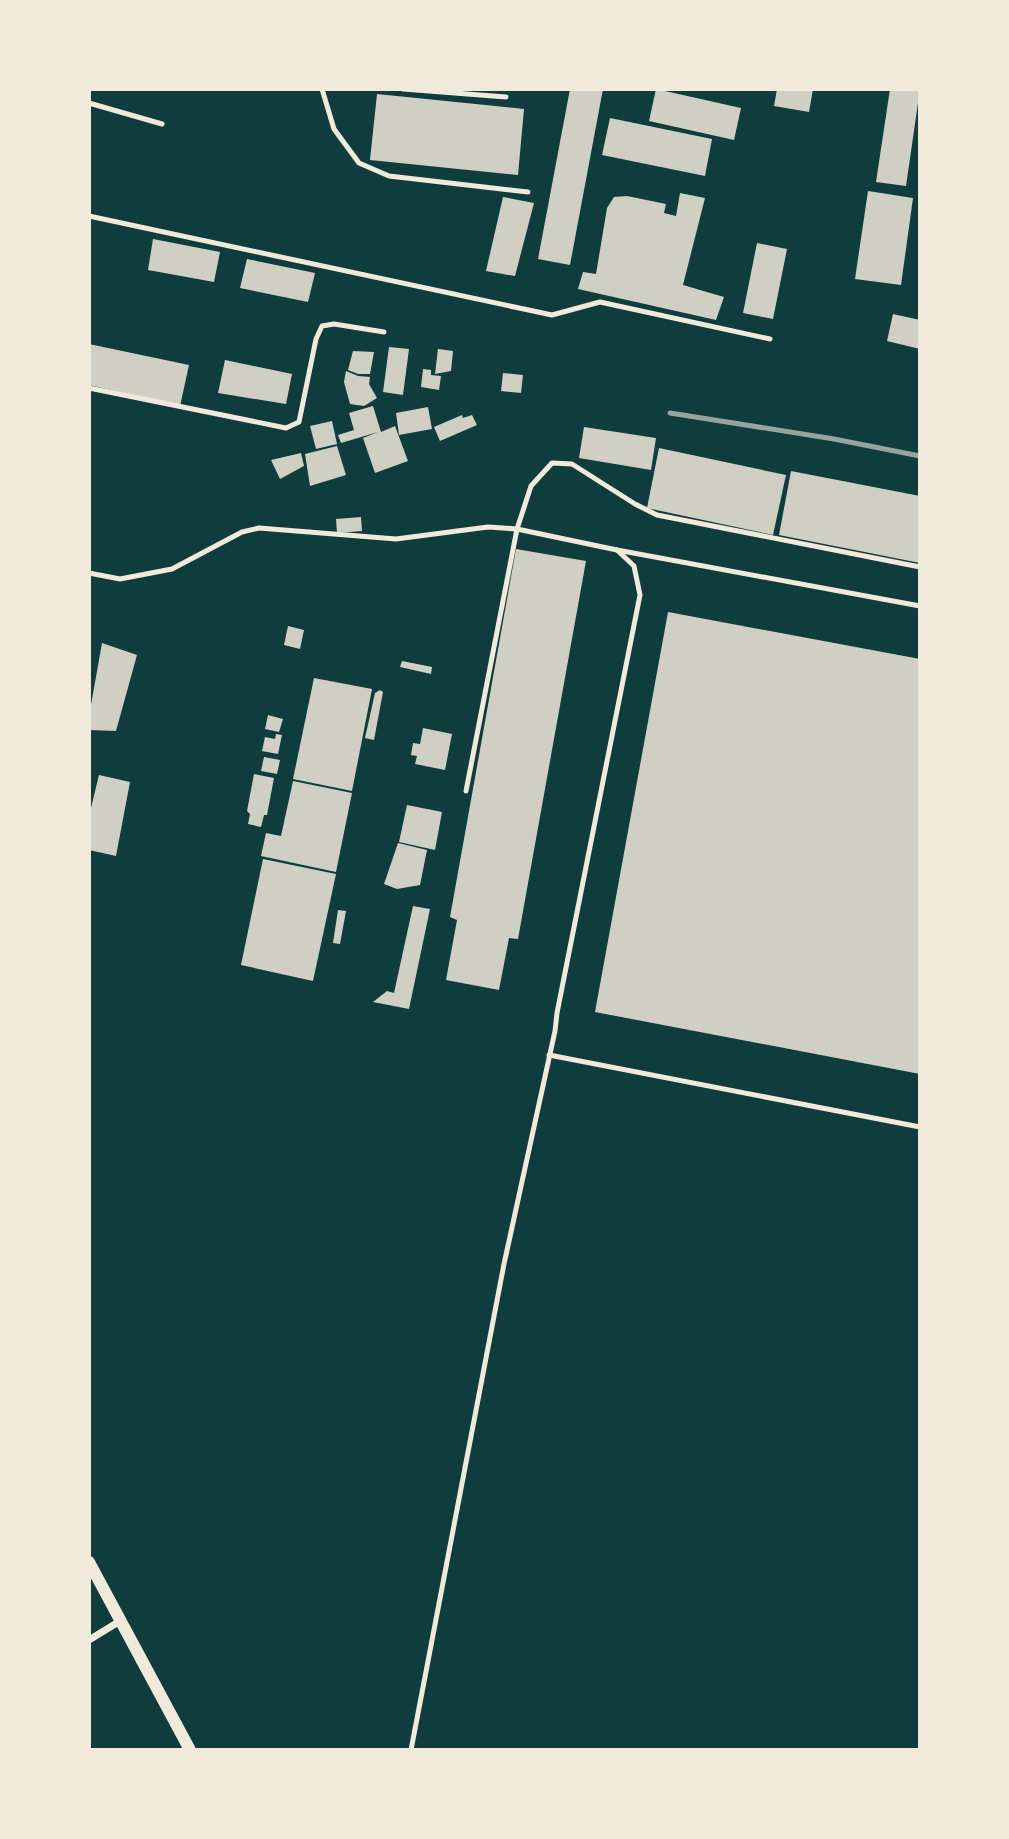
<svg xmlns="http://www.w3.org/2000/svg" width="1009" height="1839" font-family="'DejaVu Sans',sans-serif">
  <rect width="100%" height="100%" fill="#0f3d3e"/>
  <g fill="#cfcfc3">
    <path d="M570 89H603L570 265 538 259Z"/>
    <path d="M656 89 741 108 734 140 649 121Z"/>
    <path d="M777 89H813L809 112 774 106Z"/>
    <path d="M890 89H920L906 186 876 182Z"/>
    <path d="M377 94 524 109 518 175 370 160Z"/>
    <path d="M610 118 712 139 705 176 602 155Z"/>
    <path d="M868 191 913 198 901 285 855 279Z"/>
    <path d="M680 193 705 198 683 285 724 297 716 320 578 289 583 272 596 274 607 208 614 197 627 196 666 204 664 213 676 216Z"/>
    <path d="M503 197 534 203 515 276 486 271Z"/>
    <path d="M153 239 220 252 214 282 148 270Z"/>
    <path d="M757 243 787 249 773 319 743 313Z"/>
    <path d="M247 259 315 273 308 302 240 288Z"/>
    <path d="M893 314 920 320V349L887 341Z"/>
    <path d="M89 344 189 365 180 406 89 385Z"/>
    <path d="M389 347 409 349 403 395 383 392Z"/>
    <path d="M438 349 453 351 451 371 435 374Z"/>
    <path d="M353 351 374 352 370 374H358L348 370Z"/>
    <path d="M225 360 292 374 286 404 218 393Z"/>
    <path d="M423 369 431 370V375L441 376 439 390 421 387Z"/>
    <path d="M346 371 358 376 370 377 369 384 377 398 364 406 350 404 344 382Z"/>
    <path d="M503 373 523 375 521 393 501 391Z"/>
    <path d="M373 406 381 432 395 426 408 461 375 473 363 438 378 432 341 443 338 435 354 430 349 413Z"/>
    <path d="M428 407 432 429 399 435 396 413Z"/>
    <path d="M462 415 463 418 472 415 477 425 440 441 434 427Z"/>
    <path d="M332 421 337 444 316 449 310 426Z"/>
    <path d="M584 427 656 438 651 470 579 458Z"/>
    <path d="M337 446 346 475 310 486 305 454Z"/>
    <path d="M659 448 786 475 773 535 647 508Z"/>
    <path d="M301 453 304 466 280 479 271 460Z"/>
    <path d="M791 471 920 496V563L779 535Z"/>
    <path d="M361 517 362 531 337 533 336 519Z"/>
    <path d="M516 549 586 561 518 939 509 938 499 990 446 980 457 920 450 917Z"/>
    <path d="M668 612 920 659V1074L595 1012Z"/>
    <path d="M288 626 304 630 300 649 284 645Z"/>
    <path d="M102 643 137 655 116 731 89 730V716Z"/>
    <path d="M402 661 432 667 431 674 400 667Z"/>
    <path d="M314 678 372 689 352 791 293 779Z"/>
    <path d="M380 690 383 692 374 740 365 738 375 693Z"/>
    <path d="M268 715 283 719 279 732 265 729Z"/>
    <path d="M423 728 452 734 445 770 415 764 417 756 411 755 413 743 420 744Z"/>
    <path d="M276 734 282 735 278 754 262 751 265 737 275 739Z"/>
    <path d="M264 757 280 760 277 774 261 771Z"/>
    <path d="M254 774 274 778 267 815H264L261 827 248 824 250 814 247 811Z"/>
    <path d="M99 775 130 782 116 856 89 850V816Z"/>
    <path d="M293 781 352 793 336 872 261 856 266 833 281 836Z"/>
    <path d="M407 805 442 812 435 850 399 842Z"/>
    <path d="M398 843 427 850 420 885 397 889 384 884Z"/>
    <path d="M263 859 336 874 313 981 241 965Z"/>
    <path d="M413 906 430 909 409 1009 373 1002 387 991 394 993Z"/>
    <path d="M338 910 346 911 340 944 333 943Z"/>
  </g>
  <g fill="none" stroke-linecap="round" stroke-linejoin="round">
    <g stroke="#f1e9da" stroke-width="5">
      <path d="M322 89 334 129 359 163 389 176 528 192"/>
      <path d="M403 89 506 97"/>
      <path d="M89 103 162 124"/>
      <path d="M89 216 552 315 600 302 770 339"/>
      <path d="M89 388 286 428 299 422 316 339 322 326 334 324 384 332"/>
      <path d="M617 550 920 606"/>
      <path d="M89 573 120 579 172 569 242 532 259 528 396 539 488 527 517 529 617 550 634 566 640 595 557 1013 555 1031 504 1264 411 1750"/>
      <path d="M466 791 517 529 531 486 552 463 572 464 635 504 657 515 920 567"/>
      <path d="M549 1055 920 1127"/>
    </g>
    <path stroke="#f1e9da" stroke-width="7" d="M89 1640 120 1621"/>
    <path stroke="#f1e9da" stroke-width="12" d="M89 1562 190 1750"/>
    <path stroke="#97a49c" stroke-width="5" d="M670 413 834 439 920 456"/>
  </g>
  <rect width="1009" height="1839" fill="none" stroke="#f1e9da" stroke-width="182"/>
</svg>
